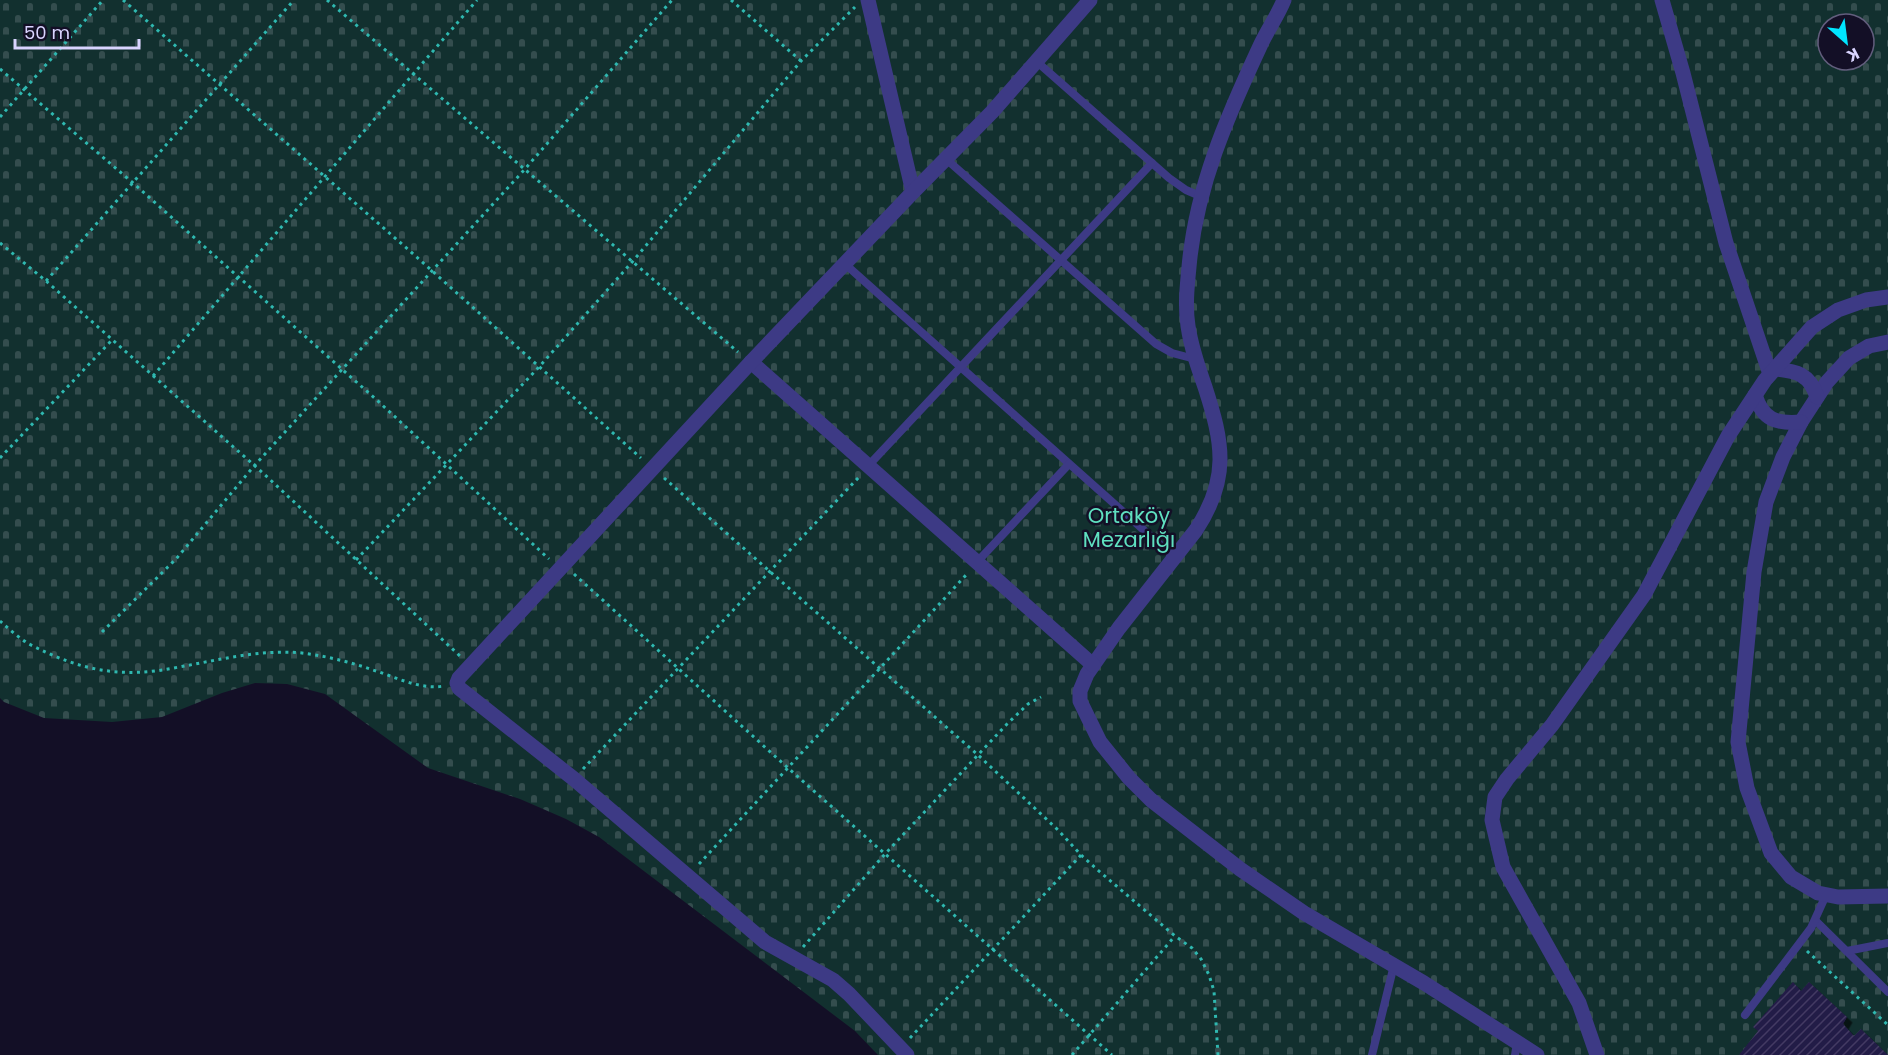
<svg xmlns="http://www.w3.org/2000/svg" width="1888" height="1055" font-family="Poppins,sans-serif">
  <defs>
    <pattern id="cemetery-stones" width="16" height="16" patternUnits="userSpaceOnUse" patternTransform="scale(1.5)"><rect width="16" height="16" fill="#12302f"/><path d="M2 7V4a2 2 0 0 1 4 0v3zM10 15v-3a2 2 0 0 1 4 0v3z" fill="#344d4e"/></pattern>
    <pattern id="building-hatch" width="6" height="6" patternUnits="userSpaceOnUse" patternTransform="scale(1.5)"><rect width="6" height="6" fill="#241b47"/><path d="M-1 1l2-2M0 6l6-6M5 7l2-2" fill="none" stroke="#433b63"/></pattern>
    <filter id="shadow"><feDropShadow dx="5.5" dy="5.5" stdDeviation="0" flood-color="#0009"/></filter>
  </defs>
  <rect width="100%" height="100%" fill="#130f26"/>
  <path fill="url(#cemetery-stones)" fill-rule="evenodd" d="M0 0H1888V1055H878L855 1031 599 837 566 819 520 799 428 768 325 694 287 684 255 683 222 693 162 717 112 722 44 718 4 702 0 698ZM1828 24H1864V60H1828Z"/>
  <path fill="url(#building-hatch)" filter="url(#shadow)" d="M1793 982 1801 991 1809 982 1847 1017 1843 1024 1854 1036 1861 1029 1888 1055H1739L1758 1031 1753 1027Z"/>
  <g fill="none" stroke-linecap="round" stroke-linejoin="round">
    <g stroke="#2fb8b0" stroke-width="3" stroke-dasharray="3 4.5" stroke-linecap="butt">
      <path d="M123 0 411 252 641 458"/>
      <path d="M327 0 738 352"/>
      <path d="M731 0 801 61"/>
      <path d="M0 69 133 183 380 403 549 559"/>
      <path d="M0 117 103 0"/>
      <path d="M0 243 46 281 264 474 460 656"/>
      <path d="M46 281 294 0"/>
      <path d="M153 376 477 0"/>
      <path d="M0 458 112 340"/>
      <path d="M664 478 978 755 1058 830 1081 855 1100 872 1175 936 1192 948 1201 959 1209 975 1214 991 1218 1055"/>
      <path d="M356 560 539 367 633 261 801 61 855 7"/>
      <path d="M574 574 788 768 1112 1055"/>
      <path d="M0 621C9 629 19 638 29 644 81 671 122 679 179 667 219 660 260 649 302 653 326 656 350 662 373 670 396 677 419 690 444 686"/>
      <path d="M102 632 176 559 254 466 525 169 672 0"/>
      <path d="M583 769 859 477"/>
      <path d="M699 864 967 574"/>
      <path d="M803 947 885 854 1007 724 1028 704 1041 697"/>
      <path d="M1807 951 1888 1025"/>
      <path d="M910 1038 1081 855"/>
      <path d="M1072 1055 1175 936"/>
    </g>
    <g stroke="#3d3a85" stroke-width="8">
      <path d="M1036 61 1169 178 1186 190 1200 196"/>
      <path d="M946 159 1156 344 1172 353 1195 359"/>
      <path d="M845 264 1174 557"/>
      <path d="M868 466 1152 163"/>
      <path d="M977 562 1069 464"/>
      <path d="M1816 921 1888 992"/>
      <path d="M1847 951 1888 943"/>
      <path d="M1745 1015 1811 928 1826 895"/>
      <path d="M1372 1055 1394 965"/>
      <path d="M1515 1055 1517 1043"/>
    </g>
    <g stroke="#3d3a85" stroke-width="15">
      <path d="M868 0 913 192"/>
      <path d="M1284 0C1278 15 1268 29 1261 44 1227 117 1196 187 1189 267 1187 287 1185 307 1188 326 1191 347 1198 367 1205 387 1223 443 1230 478 1196 530L1119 628 1087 674 1080 691V701L1100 742 1129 778 1151 800 1240 869 1304 913 1424 983 1537 1055"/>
      <path d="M1662 0 1683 73 1726 243 1770 374"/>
      <path d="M1888 342 1869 346 1849 358 1827 382 1801 422 1783 457 1766 502 1754 572 1738 742 1747 788 1771 853 1791 877 1818 893 1838 897 1888 896"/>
      <path d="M751 362 1093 665"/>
      <path d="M1775 369C1796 371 1810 374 1817 397"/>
      <path d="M1755 395C1763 420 1776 424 1801 422"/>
      <path d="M907 1055 849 994 833 980 765 942 574 779 459 688 457 683 459 678 751 362 913 192 992 112 1090 0"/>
      <path d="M1597 1055 1579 1003 1503 867 1492 820 1495 797 1507 779 1552 725 1644 595 1728 436 1765 380 1812 327 1838 310 1866 300 1888 297"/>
    </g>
  </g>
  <g text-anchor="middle" stroke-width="5" stroke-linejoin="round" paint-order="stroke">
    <g font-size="21" fill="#5fe0c0" stroke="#130f26">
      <text x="1129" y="523">Ortaköy<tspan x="1129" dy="24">Mezarlığı</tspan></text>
    </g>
  </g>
  <g transform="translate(1846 42) rotate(152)"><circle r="28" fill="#130f26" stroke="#625e7d" stroke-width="1.5"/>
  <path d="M0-4.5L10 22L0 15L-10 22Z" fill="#00e5ff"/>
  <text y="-9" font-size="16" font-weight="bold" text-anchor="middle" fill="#d9d4ff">K</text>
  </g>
  <path d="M15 39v9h124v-9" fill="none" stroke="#d9d4ff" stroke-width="3"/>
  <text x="24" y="39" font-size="18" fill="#d9d4ff" stroke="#130f26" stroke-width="4.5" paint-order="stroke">50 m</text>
</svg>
